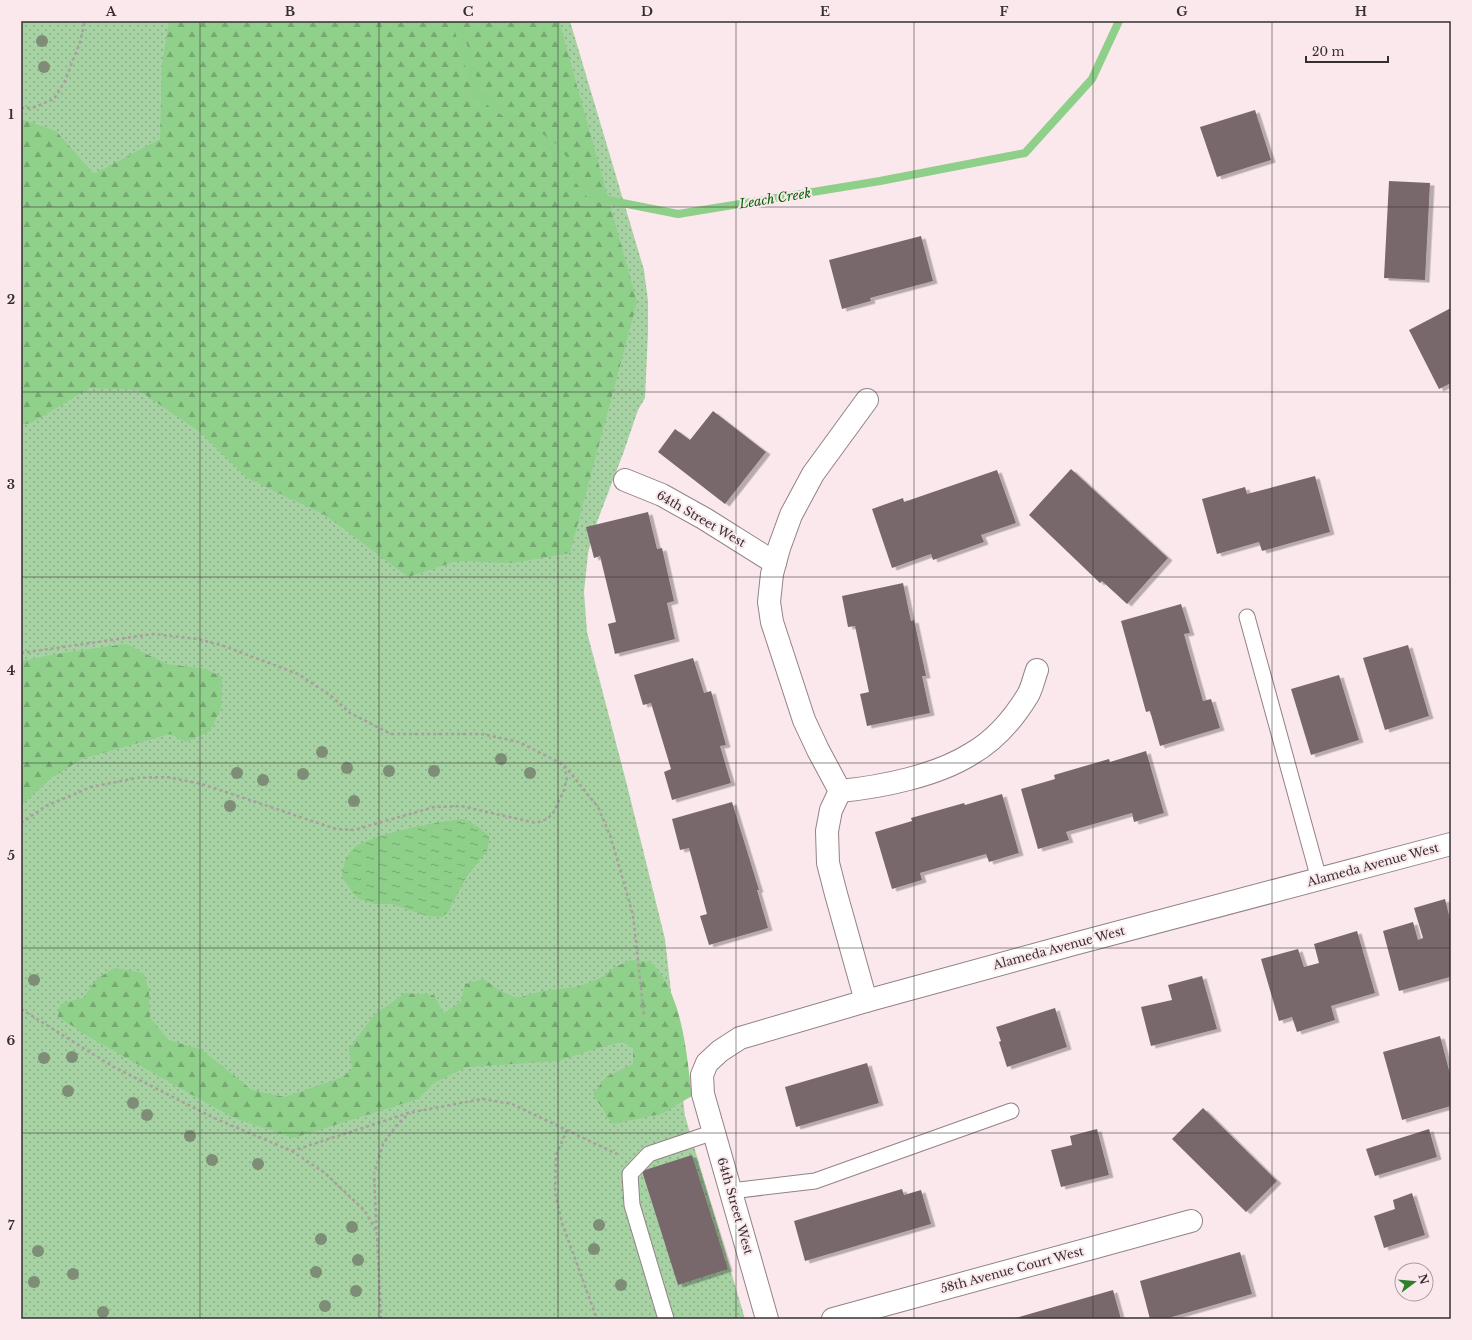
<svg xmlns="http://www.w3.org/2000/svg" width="1472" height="1340" font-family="'Libre Baskerville',serif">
  <defs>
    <pattern id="grass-dots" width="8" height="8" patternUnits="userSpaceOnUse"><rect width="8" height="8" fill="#a7d2a3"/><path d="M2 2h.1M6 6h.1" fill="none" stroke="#89ab85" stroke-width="1.8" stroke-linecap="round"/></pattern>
    <pattern id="forest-firs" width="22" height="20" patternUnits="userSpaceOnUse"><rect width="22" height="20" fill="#8fd08b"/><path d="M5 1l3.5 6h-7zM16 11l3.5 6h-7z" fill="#76a972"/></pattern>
    <pattern id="water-ripples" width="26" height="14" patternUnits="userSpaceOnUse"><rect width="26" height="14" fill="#8ecf8a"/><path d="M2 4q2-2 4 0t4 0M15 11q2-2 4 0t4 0" fill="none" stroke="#75a871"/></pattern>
    <filter id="shadow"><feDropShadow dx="4.5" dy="2.5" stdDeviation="0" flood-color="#0004"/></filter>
  </defs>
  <rect width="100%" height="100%" fill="#fae8ec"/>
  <path fill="url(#grass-dots)" d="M21 21H570L644 270 648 301V332L645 398 638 410 624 451 597 522 588 553 584 592 587 632 627 785 665 939 685 1116 745 1319H21Z"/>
  <g fill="url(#forest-firs)">
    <path d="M169 21H559L637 302 570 553 513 563 457 561 408 577 325 515 247 478 200 432 138 390 90 388 31 423 21 425V119L56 131 94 174 160 139 162 64Z"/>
    <path d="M126 644 167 664 205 669 222 677 221 708 210 731 186 742 170 734 82 759 51 778 21 806V661L62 653Z"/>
    <path d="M631 960 651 962C683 995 686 1051 692 1096L661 1114 612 1124 593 1094 606 1077 633 1064V1048L622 1042 595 1049 558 1061 466 1067 434 1083 418 1099 293 1138 232 1117 96 1041 58 1017 60 1004 83 998 97 979 114 968 144 973 149 991 150 1018 169 1040 202 1050 252 1090 285 1097 343 1077 352 1069 349 1049 374 1015 405 993 434 995 444 1013 461 1002 465 984 484 979 497 989 517 998 543 991 576 987 602 978 615 967Z"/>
  </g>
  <path fill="url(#water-ripples)" d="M464 819 476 825 489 836V841L487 851 467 876 448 912 443 917 427 916 392 904H375L359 899 353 893 342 877C343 867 345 857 353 849 368 835 442 820 464 819Z"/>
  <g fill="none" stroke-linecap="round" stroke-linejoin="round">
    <path stroke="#8ecf8a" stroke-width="8" d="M456 21 477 93 553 146 592 197 678 214 880 181 1025 153 1092 79 1119 21"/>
  </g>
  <g fill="#78686c" filter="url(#shadow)">
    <path d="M1255 110 1271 160 1217 177 1200 127Z"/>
    <path d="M1389 181 1430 183 1425 280 1384 278Z"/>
    <path d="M921 236 933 281 870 298 871 301 842 309 829 260Z"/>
    <path d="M1451 308V383L1439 389 1409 330Z"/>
    <path d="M713 411 766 452 725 504 658 452 675 429 690 440Z"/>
    <path d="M1071 469 1168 558 1127 604 1102 581 1100 583 1029 515Z"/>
    <path d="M997 470 1016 523 981 535 984 542 933 560 931 554 892 568 872 509 903 498 904 502Z"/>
    <path d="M1315 476 1330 532 1262 551 1259 542 1217 554 1202 499 1245 487 1247 494Z"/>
    <path d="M648 512 657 549 662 548 674 601 667 603 675 639 615 654 608 624 616 622 600 556 594 558 586 527Z"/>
    <path d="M903 583 911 621 914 620 926 676H922L930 713 867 726 860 694 869 692 855 626 848 627 842 596Z"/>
    <path d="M1181 604 1190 633 1184 634 1203 701 1211 699 1220 728 1160 746 1150 711 1146 712 1121 621Z"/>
    <path d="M1408 645 1429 716 1385 730 1363 658Z"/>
    <path d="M693 658 704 693 711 691 726 745 720 746 731 783 672 800 664 772 671 769 651 703 643 705 634 675Z"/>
    <path d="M1339 675 1359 740 1311 755 1291 689Z"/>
    <path d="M1146 751 1164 813 1134 822 1132 813 1066 832 1069 840 1038 849 1021 789 1055 779 1054 775 1109 759 1110 762Z"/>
    <path d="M1002 794 1019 853 989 862 986 854 920 873 922 880 892 889 875 832 912 821 911 818 964 803 965 805Z"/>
    <path d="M732 802 759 890H757L768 928 709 945 700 916 707 914 689 848 680 850 672 819Z"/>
    <path d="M1445 899 1451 923V980L1450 977 1399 991 1383 931 1413 922 1418 940 1423 938 1414 908Z"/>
    <path d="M1357 931 1375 993 1331 1006 1335 1020 1297 1032 1292 1017 1279 1021 1261 959 1298 949 1304 967 1319 963 1314 944Z"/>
    <path d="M1202 976 1217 1029 1151 1046 1141 1007 1172 1000 1168 985Z"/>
    <path d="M1055 1008 1067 1047 1007 1067 999 1042 1001 1041 996 1027Z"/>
    <path d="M1440 1036 1450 1074H1451V1106L1402 1120 1383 1052Z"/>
    <path d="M867 1063 879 1103 796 1127 785 1087Z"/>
    <path d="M1203 1108 1277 1181 1246 1212 1172 1139Z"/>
    <path d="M1097 1129 1109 1175 1061 1187 1051 1150 1072 1145 1070 1136Z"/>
    <path d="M1429 1129 1437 1157 1375 1176 1366 1149Z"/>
    <path d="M692 1155 728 1269 678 1285 642 1171Z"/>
    <path d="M902 1189 904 1195 921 1190 931 1224 805 1261 794 1221Z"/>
    <path d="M1412 1193 1425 1235 1384 1248 1374 1216 1395 1209 1393 1200Z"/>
    <path d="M1240 1252 1252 1294 1165 1319H1150L1140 1281Z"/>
    <path d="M1113 1290 1121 1319H1012Z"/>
  </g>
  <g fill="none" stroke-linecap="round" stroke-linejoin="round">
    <g stroke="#938286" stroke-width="17">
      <g id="service">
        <path d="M1247 617 1319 879"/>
        <path d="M731 1191 815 1181 1011 1111"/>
        <path d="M666 1319 632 1205 630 1174 649 1154 714 1132"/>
      </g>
    </g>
    <g stroke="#938286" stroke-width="24">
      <g id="minor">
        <path d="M625 480 662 495 705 519 775 563"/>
        <path d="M840 791C881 787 936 776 971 754 994 741 1014 718 1028 695 1032 688 1034 678 1037 670"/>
        <path d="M866 1001 836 894 828 863 827 831 831 810 840 791 818 750 804 720 772 622 769 602 772 574 779 548 791 515 813 474 867 400"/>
        <path d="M767 1319 703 1094 702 1075 707 1063 720 1051 740 1038 866 1001 1074 944 1451 844"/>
        <path d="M833 1319 1191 1221"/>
      </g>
    </g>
    <g stroke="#ab9ea1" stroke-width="2.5" stroke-dasharray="3 3" stroke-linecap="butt">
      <path d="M21 108H32L54 99 65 81 80 42 85 21"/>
      <path d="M21 653 153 634 198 639 224 646 298 674 330 695 350 713 391 734H482L519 742 564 765 598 807 611 838 633 915 644 1015"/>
      <path d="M21 823 46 806 91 787 136 778 167 777 202 784 336 829 354 830 434 807 461 806 536 823 547 819 553 813 564 790 567 777 564 767"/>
      <path d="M21 1009 112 1066 214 1118 292 1151 325 1173 364 1210 376 1230"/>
      <path d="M567 1130 556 1155 555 1192 562 1223 597 1319"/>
      <path d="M292 1151 408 1113 482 1099 512 1104 617 1154"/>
      <path d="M381 1319 374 1174 383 1144 396 1126 408 1114"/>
    </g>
    <use href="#service" stroke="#fff" stroke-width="15"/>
    <use href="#minor" stroke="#fff" stroke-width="22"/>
  </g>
  <g fill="#7d8d76">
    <circle cx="42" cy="41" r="6"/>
    <circle cx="44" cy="67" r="6"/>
    <circle cx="322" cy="752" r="6"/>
    <circle cx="501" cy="759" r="6"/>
    <circle cx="347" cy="768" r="6"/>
    <circle cx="389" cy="771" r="6"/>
    <circle cx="434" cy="771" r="6"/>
    <circle cx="237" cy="773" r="6"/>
    <circle cx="530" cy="773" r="6"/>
    <circle cx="303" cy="774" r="6"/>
    <circle cx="263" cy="780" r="6"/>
    <circle cx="354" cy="801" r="6"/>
    <circle cx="230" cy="806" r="6"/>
    <circle cx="34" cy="980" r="6"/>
    <circle cx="72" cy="1057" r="6"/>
    <circle cx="44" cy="1058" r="6"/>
    <circle cx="68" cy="1091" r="6"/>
    <circle cx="133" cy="1103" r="6"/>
    <circle cx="147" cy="1115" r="6"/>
    <circle cx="190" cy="1136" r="6"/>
    <circle cx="212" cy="1160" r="6"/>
    <circle cx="258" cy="1164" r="6"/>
    <circle cx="599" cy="1225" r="6"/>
    <circle cx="352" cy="1227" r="6"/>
    <circle cx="321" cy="1239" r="6"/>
    <circle cx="594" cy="1249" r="6"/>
    <circle cx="38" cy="1251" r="6"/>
    <circle cx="358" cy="1260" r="6"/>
    <circle cx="316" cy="1272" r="6"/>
    <circle cx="73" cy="1274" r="6"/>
    <circle cx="34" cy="1282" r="6"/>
    <circle cx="621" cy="1285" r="6"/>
    <circle cx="356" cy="1291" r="6"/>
    <circle cx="325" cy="1306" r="6"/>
    <circle cx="103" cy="1312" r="6"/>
  </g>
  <path fill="none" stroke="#352f30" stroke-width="1" stroke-opacity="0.55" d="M200 21V1319M379 21V1319M558 21V1319M736 21V1319M914 21V1319M1093 21V1319M1272 21V1319M21 207H1451M21 392H1451M21 577H1451M21 763H1451M21 948H1451M21 1133H1451"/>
  <g text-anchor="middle" stroke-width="4" stroke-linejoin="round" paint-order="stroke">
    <g font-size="12" fill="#352f30" stroke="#fae8ec">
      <text transform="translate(701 519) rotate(30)" y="4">64th Street West</text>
      <text transform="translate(1373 865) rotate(-15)" y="4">Alameda Avenue West</text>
      <text transform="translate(1059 948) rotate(-15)" y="4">Alameda Avenue West</text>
      <text transform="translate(735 1206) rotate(74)" y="4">64th Street West</text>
      <text transform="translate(1012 1270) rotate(-15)" y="4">58th Avenue Court West</text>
    </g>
    <g font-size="13" font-style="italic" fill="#006303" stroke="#fae8ec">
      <text transform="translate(775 198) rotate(-9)" y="5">Leach Creek</text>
    </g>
  </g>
  <rect width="1472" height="1340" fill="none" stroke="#fae8ec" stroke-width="44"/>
  <g transform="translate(1414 1282) rotate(74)"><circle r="19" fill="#fae8ec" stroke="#ab9ea1"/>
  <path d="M0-3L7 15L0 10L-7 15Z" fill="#2d802c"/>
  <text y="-6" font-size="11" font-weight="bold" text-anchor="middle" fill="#352f30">N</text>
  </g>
  <path d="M1306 56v6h82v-6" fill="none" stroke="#352f30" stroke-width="2"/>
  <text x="1312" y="56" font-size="12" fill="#352f30" stroke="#fae8ec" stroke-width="3" paint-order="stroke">20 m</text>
  <rect x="22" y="22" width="1428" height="1296" fill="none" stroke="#352f30" stroke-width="1.5"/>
  <g font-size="13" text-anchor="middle" font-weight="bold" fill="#352f30">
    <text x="111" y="16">A</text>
    <text x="290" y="16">B</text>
    <text x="468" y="16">C</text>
    <text x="647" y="16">D</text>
    <text x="825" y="16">E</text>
    <text x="1004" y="16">F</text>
    <text x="1182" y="16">G</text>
    <text x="1361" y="16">H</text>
    <text x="11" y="119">1</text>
    <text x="11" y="304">2</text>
    <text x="11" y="489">3</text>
    <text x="11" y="675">4</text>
    <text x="11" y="860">5</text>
    <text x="11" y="1045">6</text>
    <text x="11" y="1230">7</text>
  </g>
</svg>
